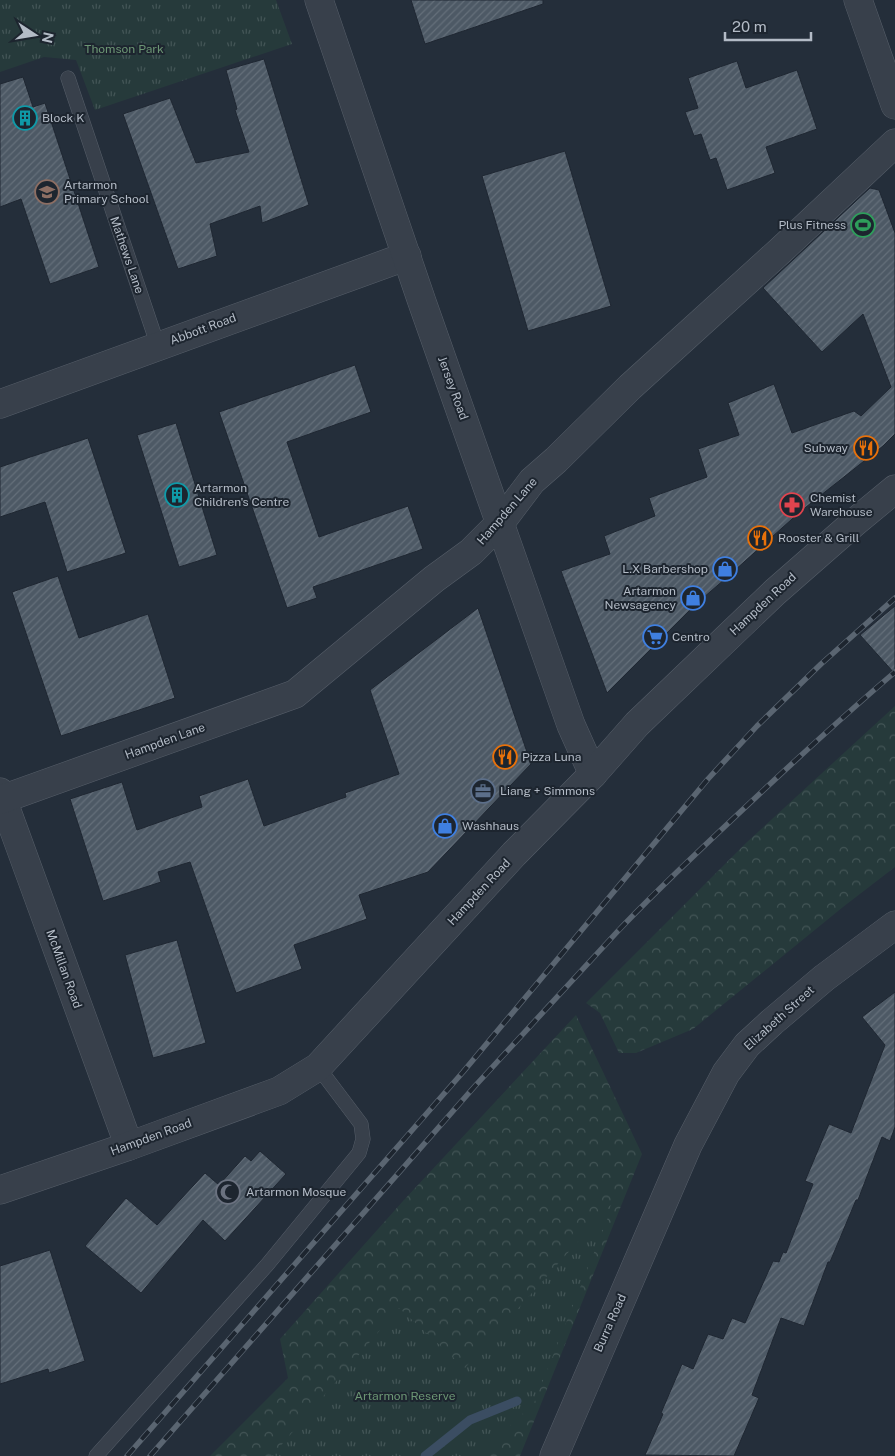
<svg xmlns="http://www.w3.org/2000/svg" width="895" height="1456" font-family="'Public Sans',sans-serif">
  <defs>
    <pattern id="forest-crowns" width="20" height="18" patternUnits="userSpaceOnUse" patternTransform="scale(1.25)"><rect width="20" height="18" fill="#263a3b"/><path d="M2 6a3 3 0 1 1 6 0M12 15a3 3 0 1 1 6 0" fill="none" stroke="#435556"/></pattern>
    <pattern id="park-tufts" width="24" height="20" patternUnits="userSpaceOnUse" patternTransform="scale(1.25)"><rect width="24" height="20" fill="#263a3b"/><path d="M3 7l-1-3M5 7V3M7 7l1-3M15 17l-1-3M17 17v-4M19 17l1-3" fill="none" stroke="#435556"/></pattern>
    <pattern id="building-hatch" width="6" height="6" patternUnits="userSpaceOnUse" patternTransform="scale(1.25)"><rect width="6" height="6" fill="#4d5965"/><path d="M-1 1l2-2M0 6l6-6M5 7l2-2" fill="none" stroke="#646f7a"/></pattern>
  </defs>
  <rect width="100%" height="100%" fill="#242e3a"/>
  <g fill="url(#forest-crowns)">
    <path d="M895 706V867L843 907 693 1029 636 1053H619L600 1013 586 1003 747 842Z"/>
    <path d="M576 1015 642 1154 520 1456H210L288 1378 280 1339 403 1201Z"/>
  </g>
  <g fill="url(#park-tufts)">
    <path d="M0 0H276L292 44 95 110 76 60 44 57 0 72Z"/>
    <path d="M615 1200 534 1403 478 1456H272L399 1308 465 1368Z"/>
  </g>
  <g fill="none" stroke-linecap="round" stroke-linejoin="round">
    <path stroke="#3b4d62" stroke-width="9" d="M425 1456 470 1420 517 1401"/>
  </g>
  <g fill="url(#building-hatch)" stroke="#1f2732">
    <path d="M411 0H543V4L425 44Z"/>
    <path d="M264 59 309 205 262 223 260 206 210 224 217 256 178 269 123 114 170 98 196 163 249 152 235 110 237 109 226 70Z"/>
    <path d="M737 61 746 88 797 70 817 129 766 147 775 173 727 190 716 158 710 160 701 134 694 136 685 112 698 108 688 78Z"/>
    <path d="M23 77 33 107 45 103 99 267 50 284 21 199 0 207V84Z"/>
    <path d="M565 151 611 306 528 331 482 176Z"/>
    <path d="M870 188 879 190 895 233V434L883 446 801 511 725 579 703 598V597L607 693 561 571 610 554 604 536 655 516 649 498 707 477 698 449 739 435 728 403 774 384 792 433 854 411 861 416 891 387 863 314 822 352 763 288Z"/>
    <path d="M355 365 371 412 287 442 319 537 408 506 423 549 313 587 317 598 287 608 219 412Z"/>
    <path d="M176 423 217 555 179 567 137 435Z"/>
    <path d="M88 438 126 553 67 572 45 502 0 517V467Z"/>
    <path d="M58 576 79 638 148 614 175 698 61 736 12 592Z"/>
    <path d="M895 606V674L860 635Z"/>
    <path d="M478 608 531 764 428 872 359 895 367 919 294 945 302 969 236 993 190 862 158 872 161 882 103 901 70 799 122 782 137 830 202 807 199 796 248 779 264 826 346 797 345 793 399 774 370 690Z"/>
    <path d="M177 940 206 1043 153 1058 125 955Z"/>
    <path d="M895 992V1127L890 1141 882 1137 858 1200H856L830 1262H828L804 1326 781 1318 752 1395 759 1398 734 1456 645 1455 663 1414 661 1413 682 1364 693 1369 708 1334 723 1339 732 1318 745 1323 773 1261 779 1262 783 1252 786 1253 813 1184 805 1181 829 1124 851 1133 885 1045 862 1017Z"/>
    <path d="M260 1151 286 1174 225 1241 203 1220 141 1293 85 1246 126 1198 157 1225 205 1173 219 1185 245 1156 251 1161Z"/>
    <path d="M50 1250 85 1361 49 1373 48 1369 0 1384V1266Z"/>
  </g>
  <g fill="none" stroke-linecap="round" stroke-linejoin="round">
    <g stroke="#565e69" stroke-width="15">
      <g id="service">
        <path d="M68 78 158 346"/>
        <path d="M96 1456 267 1265 359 1153 363 1139 361 1124 318 1067"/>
      </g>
    </g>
    <g stroke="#565e69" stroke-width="29">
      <g id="minor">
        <path d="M858 0 895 105"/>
        <path d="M0 404 407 256"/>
        <path d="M0 792 129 1146"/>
        <path d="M0 800 295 694 434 579 471 552 501 522 532 481 556 460 630 387 781 250 895 143"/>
        <path d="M554 1456 688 1145 726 1073 747 1045 772 1022 824 978 895 925"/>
      </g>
    </g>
    <g stroke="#565e69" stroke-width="29">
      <g id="tertiary">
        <path d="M319 0 422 302 571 725 593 774"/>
        <path d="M0 1190 129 1146 279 1091 318 1067 514 854 593 774 637 724 775 592 855 522 895 489"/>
      </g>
    </g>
    <use href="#service" stroke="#38404b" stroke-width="14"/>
    <use href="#minor" stroke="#38404b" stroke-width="28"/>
    <use href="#tertiary" stroke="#38404b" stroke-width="28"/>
    <g stroke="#5a6571" stroke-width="5.5">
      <g id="rail">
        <path d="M127 1456 463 1072 708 779 757 726 821 664 895 598"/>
        <path d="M150 1456 475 1086 617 932C650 897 685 864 720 831 777 777 835 723 895 672"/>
      </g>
    </g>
    <use href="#rail" stroke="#1d252f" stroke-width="4" stroke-dasharray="11" stroke-linecap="butt"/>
  </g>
  <defs>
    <g id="building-ring" transform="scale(1.25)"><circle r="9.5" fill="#1d252f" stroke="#0f9aa8" stroke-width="1.5"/><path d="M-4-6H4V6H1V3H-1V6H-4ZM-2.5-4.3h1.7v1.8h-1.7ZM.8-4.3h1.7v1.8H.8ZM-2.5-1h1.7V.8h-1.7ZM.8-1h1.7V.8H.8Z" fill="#0f9aa8"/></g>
    <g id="school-ring" transform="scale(1.25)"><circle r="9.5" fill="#1d252f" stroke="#8d6e63" stroke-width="1.5"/><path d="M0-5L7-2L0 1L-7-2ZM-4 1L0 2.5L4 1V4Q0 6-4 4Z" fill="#8d6e63"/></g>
    <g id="stadium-ring" transform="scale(1.25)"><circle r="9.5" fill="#1d252f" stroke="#2e9e5b" stroke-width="1.5"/><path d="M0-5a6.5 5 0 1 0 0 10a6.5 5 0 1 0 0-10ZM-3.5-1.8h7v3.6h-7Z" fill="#2e9e5b"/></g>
    <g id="restaurant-ring" transform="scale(1.25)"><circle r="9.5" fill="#1d252f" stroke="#e8710a" stroke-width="1.5"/><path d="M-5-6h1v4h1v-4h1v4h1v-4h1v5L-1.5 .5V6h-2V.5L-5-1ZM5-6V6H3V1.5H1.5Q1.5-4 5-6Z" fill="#e8710a"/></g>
    <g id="pharmacy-ring" transform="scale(1.25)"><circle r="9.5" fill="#1d252f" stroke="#e0444e" stroke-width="1.5"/><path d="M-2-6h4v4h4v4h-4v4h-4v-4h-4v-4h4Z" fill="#e0444e"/></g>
    <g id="shop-ring" transform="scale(1.25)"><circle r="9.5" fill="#1d252f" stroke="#3f7fe0" stroke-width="1.5"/><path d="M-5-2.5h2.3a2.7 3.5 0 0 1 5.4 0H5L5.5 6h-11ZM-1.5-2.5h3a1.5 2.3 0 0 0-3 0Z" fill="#3f7fe0"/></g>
    <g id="supermarket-ring" transform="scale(1.25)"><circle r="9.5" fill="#1d252f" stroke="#3f7fe0" stroke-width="1.5"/><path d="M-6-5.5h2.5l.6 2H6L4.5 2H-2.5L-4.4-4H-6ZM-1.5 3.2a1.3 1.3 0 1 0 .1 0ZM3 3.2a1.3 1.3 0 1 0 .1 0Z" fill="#3f7fe0"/></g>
    <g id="office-ring" transform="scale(1.25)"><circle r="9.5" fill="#1d252f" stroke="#5c6f8a" stroke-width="1.5"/><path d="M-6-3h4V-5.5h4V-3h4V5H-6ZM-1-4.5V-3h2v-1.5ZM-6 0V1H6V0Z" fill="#5c6f8a"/></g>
    <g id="mosque-ring" transform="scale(1.25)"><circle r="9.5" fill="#1d252f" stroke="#6b7280" stroke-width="1.5"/><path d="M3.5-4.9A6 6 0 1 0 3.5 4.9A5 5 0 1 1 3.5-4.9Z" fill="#6b7280"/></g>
  </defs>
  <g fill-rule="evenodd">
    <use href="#building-ring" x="25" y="118"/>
    <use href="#school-ring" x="47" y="192"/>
    <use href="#stadium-ring" x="863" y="225"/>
    <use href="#restaurant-ring" x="866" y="448"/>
    <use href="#building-ring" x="177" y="495"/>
    <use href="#pharmacy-ring" x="792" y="505"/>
    <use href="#restaurant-ring" x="760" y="538"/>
    <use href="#shop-ring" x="725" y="569"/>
    <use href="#shop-ring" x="693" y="598"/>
    <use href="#supermarket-ring" x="655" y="637"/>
    <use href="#restaurant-ring" x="505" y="757"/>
    <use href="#office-ring" x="483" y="791"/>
    <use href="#shop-ring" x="445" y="826"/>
    <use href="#mosque-ring" x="228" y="1192"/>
  </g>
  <g text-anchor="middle" stroke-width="4" stroke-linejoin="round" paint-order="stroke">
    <g font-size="12" fill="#6c9674" stroke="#1d252f">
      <text x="124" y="53">Thomson Park</text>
      <text x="405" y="1400">Artarmon Reserve</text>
    </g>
    <g font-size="12" fill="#b3bbc6" stroke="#1d252f" text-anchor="start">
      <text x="42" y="122">Block K</text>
      <text x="64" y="189">Artarmon<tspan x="64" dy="14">Primary School</tspan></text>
      <text x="846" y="229" text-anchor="end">Plus Fitness</text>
      <text x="848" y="452" text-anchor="end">Subway</text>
      <text x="194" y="492">Artarmon<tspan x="194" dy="14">Children's Centre</tspan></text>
      <text x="810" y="502">Chemist<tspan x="810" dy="14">Warehouse</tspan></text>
      <text x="778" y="542">Rooster &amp; Grill</text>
      <text x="708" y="573" text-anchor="end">L.X Barbershop</text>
      <text x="676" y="595" text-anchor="end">Artarmon<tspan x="676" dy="14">Newsagency</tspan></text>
      <text x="672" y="641">Centro</text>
      <text x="522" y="761">Pizza Luna</text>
      <text x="500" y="795">Liang + Simmons</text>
      <text x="462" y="830">Washhaus</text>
      <text x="246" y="1196">Artarmon Mosque</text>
    </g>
    <g font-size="12" fill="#b3bbc6" stroke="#1d252f">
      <text transform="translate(127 255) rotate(71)" y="4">Mathews Lane</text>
      <text transform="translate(203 329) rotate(-20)" y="4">Abbott Road</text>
      <text transform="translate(453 388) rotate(70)" y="4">Jersey Road</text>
      <text transform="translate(507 511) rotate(-49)" y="4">Hampden Lane</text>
      <text transform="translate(763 604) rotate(-43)" y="4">Hampden Road</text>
      <text transform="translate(165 741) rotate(-20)" y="4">Hampden Lane</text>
      <text transform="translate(479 892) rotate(-47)" y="4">Hampden Road</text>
      <text transform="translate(64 969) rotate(70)" y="4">McMillan Road</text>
      <text transform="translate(779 1018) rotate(-42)" y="4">Elizabeth Street</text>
      <text transform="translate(151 1137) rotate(-20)" y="4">Hampden Road</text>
      <text transform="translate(610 1323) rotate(-66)" y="4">Burra Road</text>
    </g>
  </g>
  <g transform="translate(35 35) rotate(102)" stroke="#1d252f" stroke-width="4" paint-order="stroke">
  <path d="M0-4L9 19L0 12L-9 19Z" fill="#b3bbc6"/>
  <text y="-8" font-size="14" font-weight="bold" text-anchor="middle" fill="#b3bbc6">N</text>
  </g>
  <path d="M725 32v8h86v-8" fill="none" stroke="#b3bbc6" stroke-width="2.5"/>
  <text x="732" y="32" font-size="15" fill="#b3bbc6" stroke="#1d252f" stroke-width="4" paint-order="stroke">20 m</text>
</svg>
